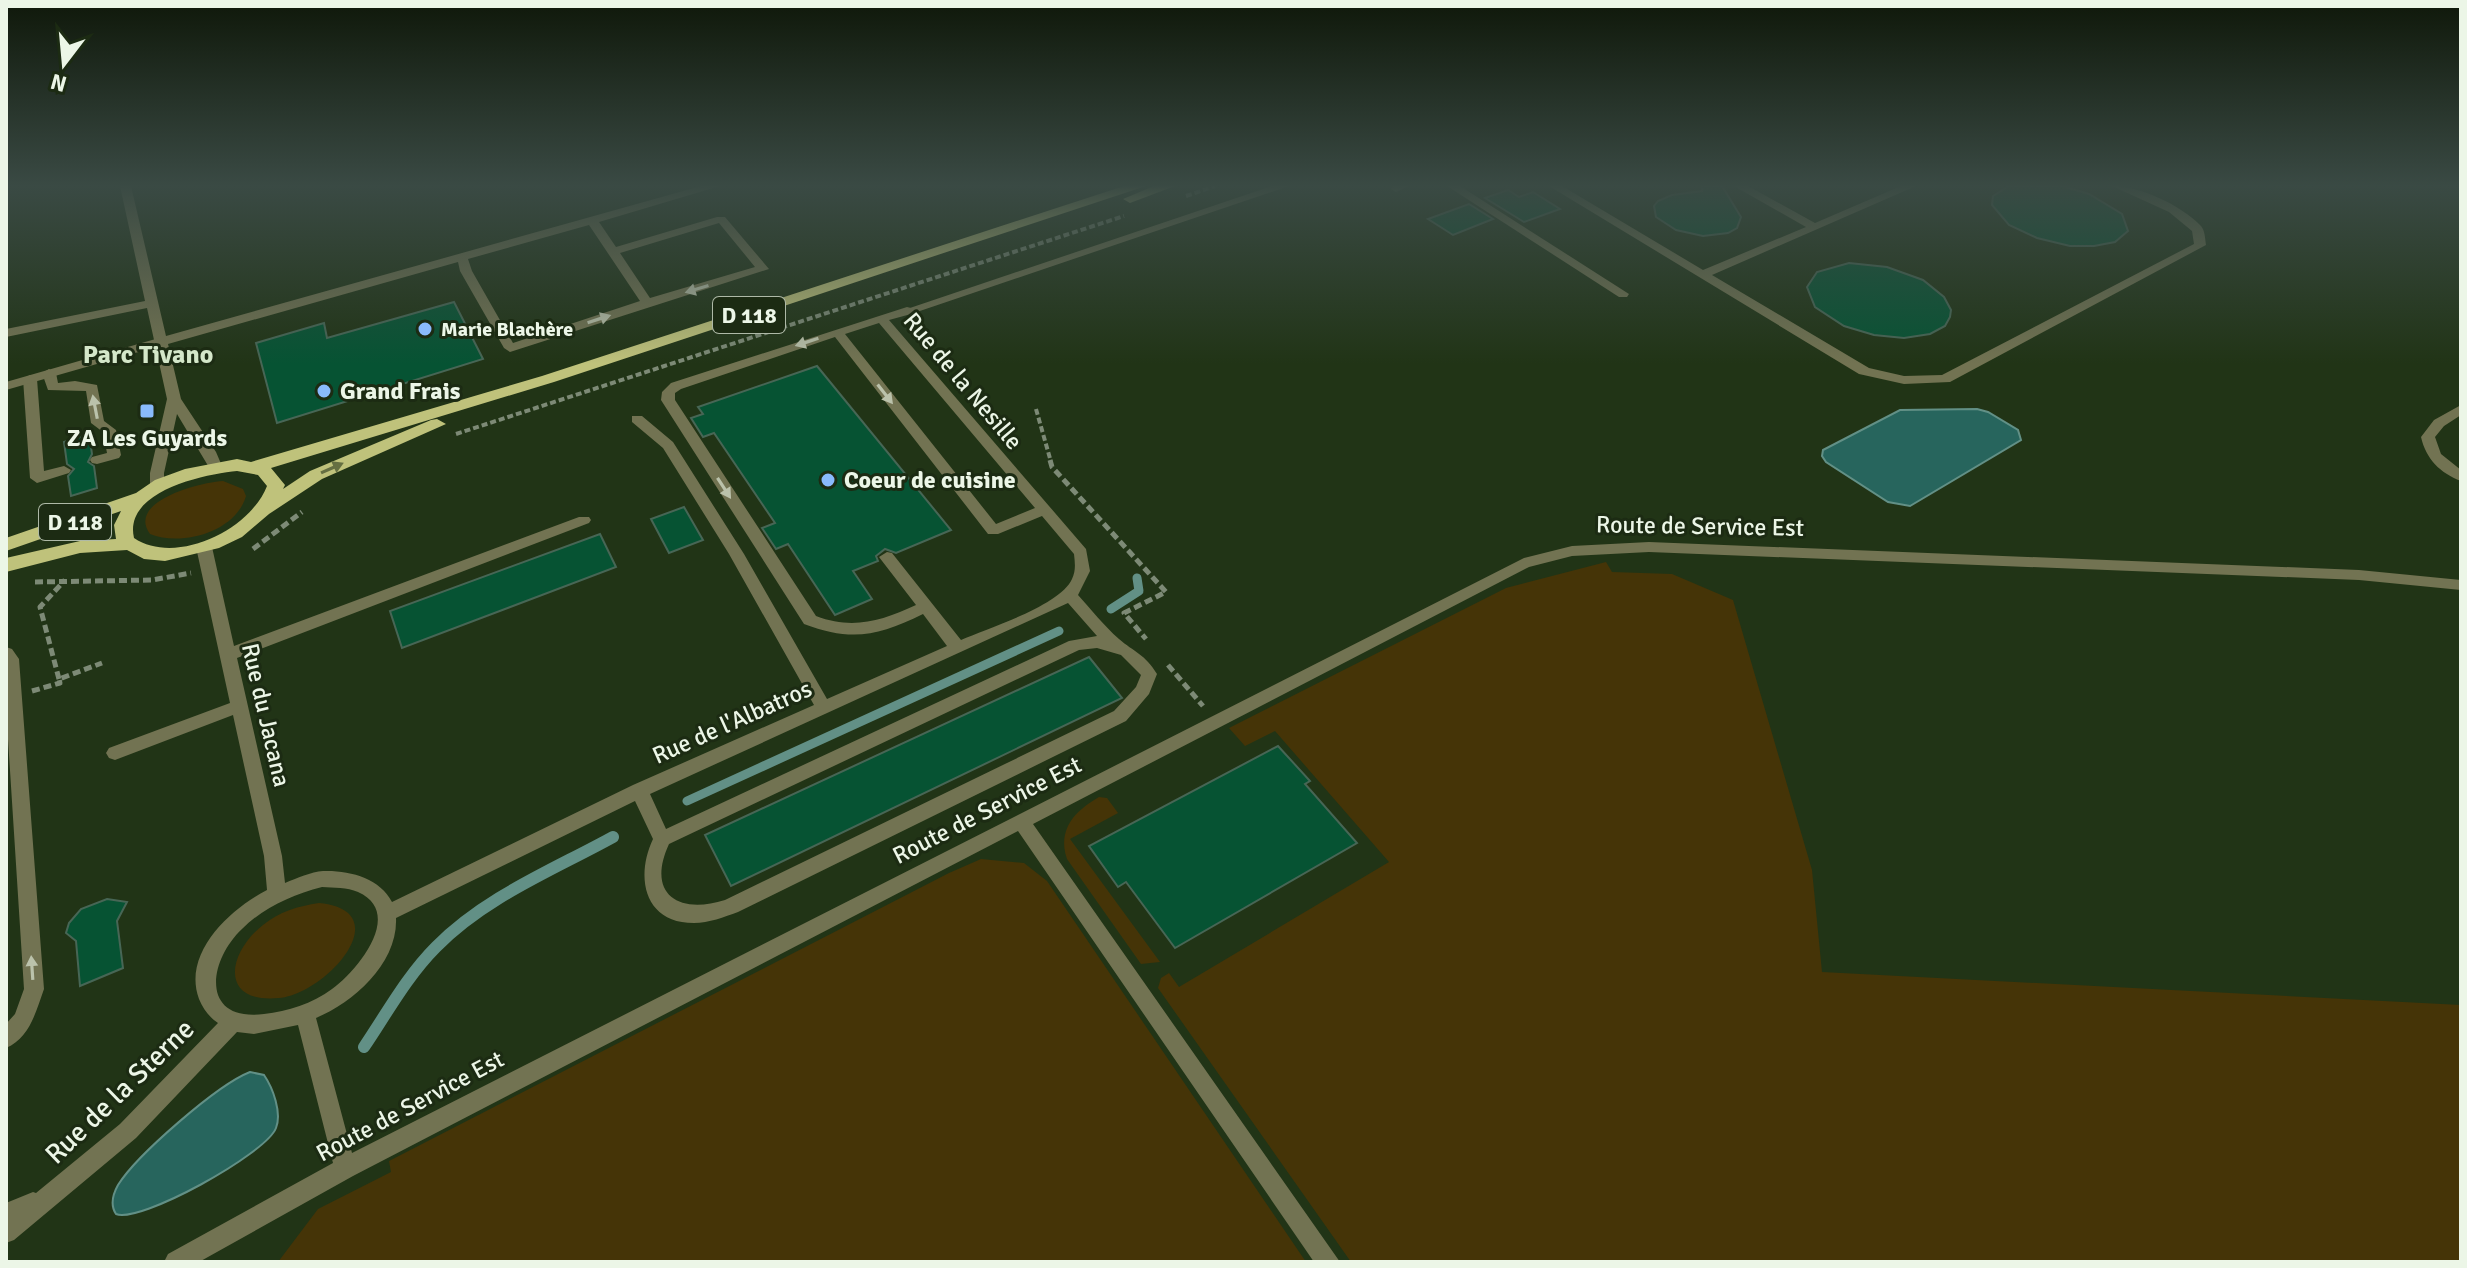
<svg xmlns="http://www.w3.org/2000/svg" width="2467" height="1268" font-family="Signika,sans-serif">
  <rect width="100%" height="100%" fill="#1c2b13"/>
  <rect fill="#213416" x="6" y="186" width="2455" height="1076"/>
  <g fill="#453407">
    <path d="M223 481 243 489 246 496C236 532 181 547 150 534 126 501 201 482 223 481Z"/>
    <path d="M1606 562 1612 572 1672 574 1733 600 1812 870 1822 972 2461 1005V1262H1351L1158 988 1161 978 1169 973 1179 987 1389 862 1275 731 1245 746 1229 728 1506 588Z"/>
    <path d="M1099 797 1107 798 1118 813 1070 839 1160 962 1141 964 1067 859C1057 829 1075 811 1099 797Z"/>
    <path d="M981 859 1024 863 1047 881 1306 1262H278L318 1209 391 1172 389 1161 949 873Z"/>
    <path d="M319 903C400 911 326 994 279 998 219 1004 227 953 263 925 279 912 298 906 319 903Z"/>
  </g>
  <g fill="#27655d" stroke="#629086" stroke-width="2">
    <path d="M1977 409 1988 412 2018 430 2021 440 1910 506 1888 502 1826 462 1822 456 1823 450 1900 410Z"/>
    <path d="M250 1072 264 1075C273 1088 282 1113 276 1128 266 1154 139 1224 116 1214 110 1205 113 1194 118 1185 137 1155 217 1085 250 1072Z"/>
  </g>
  <g fill="none" stroke-linecap="round" stroke-linejoin="round">
    <g stroke="#629086" stroke-width="9">
      <path d="M1111 609 1139 591 1137 578"/>
      <path d="M687 801 1059 631"/>
    </g>
    <path stroke="#629086" stroke-width="12" d="M364 1047C387 1013 407 976 436 947 485 897 553 870 613 837"/>
  </g>
  <g fill="#065333" stroke="#476655" stroke-width="2">
    <path d="M1702 186H1722L1741 217 1737 228 1728 233 1703 236 1676 230 1656 217 1654 206 1658 201 1672 195 1702 191Z"/>
    <path d="M2009 186H2062L2089 194 2122 214 2128 231 2115 242 2094 246H2070L2037 238 2009 225 1992 205 1993 196Z"/>
    <path d="M1508 190 1519 197 1533 192 1560 209 1524 222 1485 198Z"/>
    <path d="M1469 204 1493 219 1453 235 1428 219Z"/>
    <path d="M1849 263 1887 267 1923 280 1944 297 1951 310 1950 317 1945 326 1930 334 1904 338 1874 335 1844 326 1815 307 1807 287 1817 272Z"/>
    <path d="M454 302 483 359 277 423 256 343 324 323 327 338Z"/>
    <path d="M817 366 951 530 896 553 885 549 876 556 878 561 853 571 872 599 835 615 788 544 776 549 762 528 775 523 714 433 703 437 691 418 703 414 698 407Z"/>
    <path d="M89 434 92 454 88 462 94 466 97 488 71 496 68 476 74 469 67 464 64 442Z"/>
    <path d="M684 507 703 540 669 553 651 519Z"/>
    <path d="M600 534 616 567 402 648 390 611Z"/>
    <path d="M1089 657 1122 698 731 886 705 835Z"/>
    <path d="M1278 746 1310 781 1305 784 1357 843 1175 948 1126 882 1118 887 1089 846Z"/>
    <path d="M107 899 127 902 117 921 123 968 80 986 76 941 66 933 69 923 81 909Z"/>
  </g>
  <g fill="none" stroke-linecap="round" stroke-linejoin="round">
    <g stroke="#7d8a76" stroke-width="4" stroke-dasharray="6 3" stroke-linecap="butt">
      <path d="M1186 196 1215 186"/>
      <path d="M1036 409 1051 462"/>
      <path d="M456 434 1124 216"/>
    </g>
    <g stroke="#7d8a76" stroke-width="5" stroke-dasharray="8 4" stroke-linecap="butt">
      <path d="M1050 460 1052 467 1166 592 1124 613 1146 639"/>
      <path d="M253 549 302 512"/>
      <path d="M35 582 152 580 191 573"/>
      <path d="M1168 665 1203 706"/>
      <path d="M59 679 40 607 65 580"/>
      <path d="M32 691 60 683 59 679 102 663"/>
    </g>
    <g fill="#727352" fill-rule="evenodd">
      <path d="M120 186H131L166 336 701 186H720L599 222 616 247 717 217H725L769 269 510 352 504 348 460 271 458 262 168 344 181 399 216 452 222 466 220 469H210L177 414 164 473V488L157 493 150 488V473L167 399 147 308 6 337V329L145 301ZM719 223 755 267 650 298 620 253ZM589 225 640 301 513 343 472 271 468 259Z"/>
      <path d="M1393 186H1409L1396 192 1391 189Z"/>
      <path d="M1447 186H1460L1629 294 1627 297H1619Z"/>
      <path d="M1549 186H1562L1703 270 1806 227 1734 186H1748L1815 223 1901 186H1916L1712 275 1869 368 1904 376 1942 375 2194 244 2192 231 2169 212 2112 186C2140 186 2181 205 2201 226 2205 231 2205 238 2206 245L1950 382 1904 384 1859 374Z"/>
      <path d="M907 307 911 308V314L889 320 1086 549 1090 571 1078 595C1091 609 1104 626 1119 639 1134 652 1145 654 1157 674L1149 694 1126 721 738 912C724 917 709 923 694 923 644 923 635 877 653 839L635 801 396 918C398 963 354 1002 316 1018L352 1153 1524 558 1572 546 1649 542 2359 570 2461 580V590L2359 580 1649 552 1572 556 1529 567 1033 824 1340 1262H1314L1018 831 353 1176 199 1262H164L168 1254 333 1163 298 1025 254 1034 237 1032 136 1138 14 1240 6 1243V1203L33 1192 36 1193 120 1124 218 1023C209 1017 203 1009 199 999 182 953 230 909 267 890L264 856 233 715 115 760 109 758 106 753 109 748 230 703 196 547 199 543 204 542 212 547 234 646 579 517H589L591 520 589 523 237 658 282 856 285 883C297 878 311 872 323 871 349 870 380 878 392 902L633 785 814 705 729 554 663 448 632 422V416H642L673 442 744 554 827 699 947 646 923 614C878 636 852 642 804 624L661 400 662 392 671 383ZM879 323 1035 508 996 524 845 334ZM835 337 988 534H998L1042 516 1074 554C1075 563 1076 571 1072 579 1060 606 988 628 961 640L892 553 887 552 879 557 916 605C881 621 853 630 816 616L675 400V393L681 389ZM1068 603 1097 636 1069 641 666 829 650 794ZM1097 648 1121 655 1141 675 1136 687 1114 711 725 900C678 915 646 894 669 844L1079 650ZM322 887C334 888 347 887 358 892 405 913 357 971 332 989 312 1004 288 1011 264 1014 200 1022 208 961 242 929 264 907 292 895 322 887Z"/>
      <path d="M49 369 56 373 58 383 75 381 97 385 104 421 116 430 121 455 119 458 97 464 92 463 90 460 92 457 107 453 103 432 91 423 86 391 48 390 42 373Z"/>
      <path d="M30 375 37 379 44 471 64 466 71 470 69 473 37 483 30 478 23 379Z"/>
      <path d="M2461 405V415L2444 426 2435 437 2441 454 2461 470V481C2440 473 2426 459 2421 437L2434 420Z"/>
      <path d="M6 647 12 649 19 659 44 989C36 1011 30 1038 6 1048V1024L15 1014 24 989 6 708Z"/>
    </g>
    <g fill="#727352" fill-rule="evenodd">
      <path d="M1272 186H1289L911 314H903L901 311Z"/>
      <path d="M159 338 165 342 163 345 6 390V382Z"/>
    </g>
    <g fill="#bfc27b" fill-rule="evenodd">
      <path d="M1124 186H1146L554 382 271 468 285 485 283 489 310 471 431 420 437 419 446 424 322 479 269 514 242 537 219 548 165 561 144 559 127 550 80 553 6 572V558L80 541 116 539 114 525 121 511 6 551V538L136 493 155 480 185 469 237 459 251 462 542 376ZM237 471 258 475 267 486C250 530 176 566 134 538 123 491 205 474 237 471Z"/>
      <path d="M1154 186H1175L1130 203 1123 199Z"/>
    </g>
  </g>
  <defs><path id="oneway-solid" d="M-6-.8H1V-3.2L6.5 0L1 3.2V.8H-6Z" transform="scale(2)"/></defs>
  <g fill="#bbc2ab">
    <use href="#oneway-solid" transform="translate(697 289) rotate(163)"/>
    <use href="#oneway-solid" transform="translate(599 319) rotate(-18)"/>
    <use href="#oneway-solid" transform="translate(807 342) rotate(162)"/>
    <use href="#oneway-solid" transform="translate(885 394) rotate(52)"/>
    <use href="#oneway-solid" transform="translate(95 407) rotate(-101)"/>
    <use href="#oneway-solid" transform="translate(724 488) rotate(57)"/>
    <use href="#oneway-solid" transform="translate(32 968) rotate(-94)"/>
  </g>
  <use fill="#656f42" href="#oneway-solid" transform="translate(332 468) rotate(-24)"/>
  <linearGradient id="sky" x2="0" y2="1"><stop stop-color="#0f180a"/><stop offset="0.51" stop-color="#3a4a44"/><stop offset="1" stop-color="#3a4a44" stop-opacity="0"/></linearGradient>
  <rect width="2467" height="364" fill="url(#sky)"/>
  <g fill="#89bafc" stroke="#1c2b13" stroke-width="3">
    <circle cx="425" cy="329" r="8"/>
    <circle cx="324" cy="391" r="8"/>
    <rect x="139" y="403" width="16" height="16" rx="4"/>
    <circle cx="828" cy="480" r="8"/>
  </g>
  <g text-anchor="middle" stroke-width="6" stroke-linejoin="round" paint-order="stroke">
    <g font-size="20" font-weight="bold" fill="#ecf6e7" stroke="#1c2b13" text-anchor="start">
      <text x="441" y="336">Marie Blachère</text>
    </g>
    <g fill="#1c2b13" stroke="#aeb9a7" stroke-width="2">
      <rect x="713" y="297" width="72" height="36" rx="6"/>
      <rect x="39" y="504" width="72" height="36" rx="6"/>
    </g>
    <g font-size="22" font-weight="bold" fill="#ecf6e7">
      <text x="749" y="323">D 118</text>
      <text x="75" y="530">D 118</text>
    </g>
    <g font-size="24" fill="#ecf6e7" stroke="#1c2b13">
      <text transform="translate(963 381) rotate(50)" y="8">Rue de la Nesille</text>
      <text transform="translate(1700 526) rotate(1)" y="8">Route de Service Est</text>
      <text transform="translate(266 715) rotate(77)" y="8">Rue du Jacana</text>
      <text transform="translate(732 722) rotate(-24)" y="8">Rue de l'Albatros</text>
      <text transform="translate(987 810) rotate(-27)" y="8">Route de Service Est</text>
      <text transform="translate(410 1106) rotate(-28)" y="8">Route de Service Est</text>
    </g>
    <g font-size="24" font-weight="bold" fill="#ecf6e7" stroke="#1c2b13" text-anchor="start">
      <text x="340" y="399">Grand Frais</text>
      <text x="147" y="446" text-anchor="middle">ZA Les Guyards</text>
      <text x="844" y="488">Coeur de cuisine</text>
    </g>
    <g font-size="26" font-weight="bold" fill="#d4e7c9" stroke="#1c2b13">
      <text x="148" y="363">Parc Tivano</text>
    </g>
    <g font-size="28" fill="#ecf6e7" stroke="#1c2b13">
      <text transform="translate(119 1091) rotate(-44)" y="10">Rue de la Sterne</text>
    </g>
  </g>
  <rect width="2467" height="1268" fill="none" stroke="#ecf6e7" stroke-width="16"/>
  <g transform="translate(64 64) rotate(196)" stroke="#1c2b13" stroke-width="6" paint-order="stroke">
  <path d="M0-6L14 30L0 20L-14 30Z" fill="#ecf6e7"/>
  <text y="-12" font-size="22" font-weight="bold" text-anchor="middle" fill="#ecf6e7">N</text>
  </g>
</svg>
